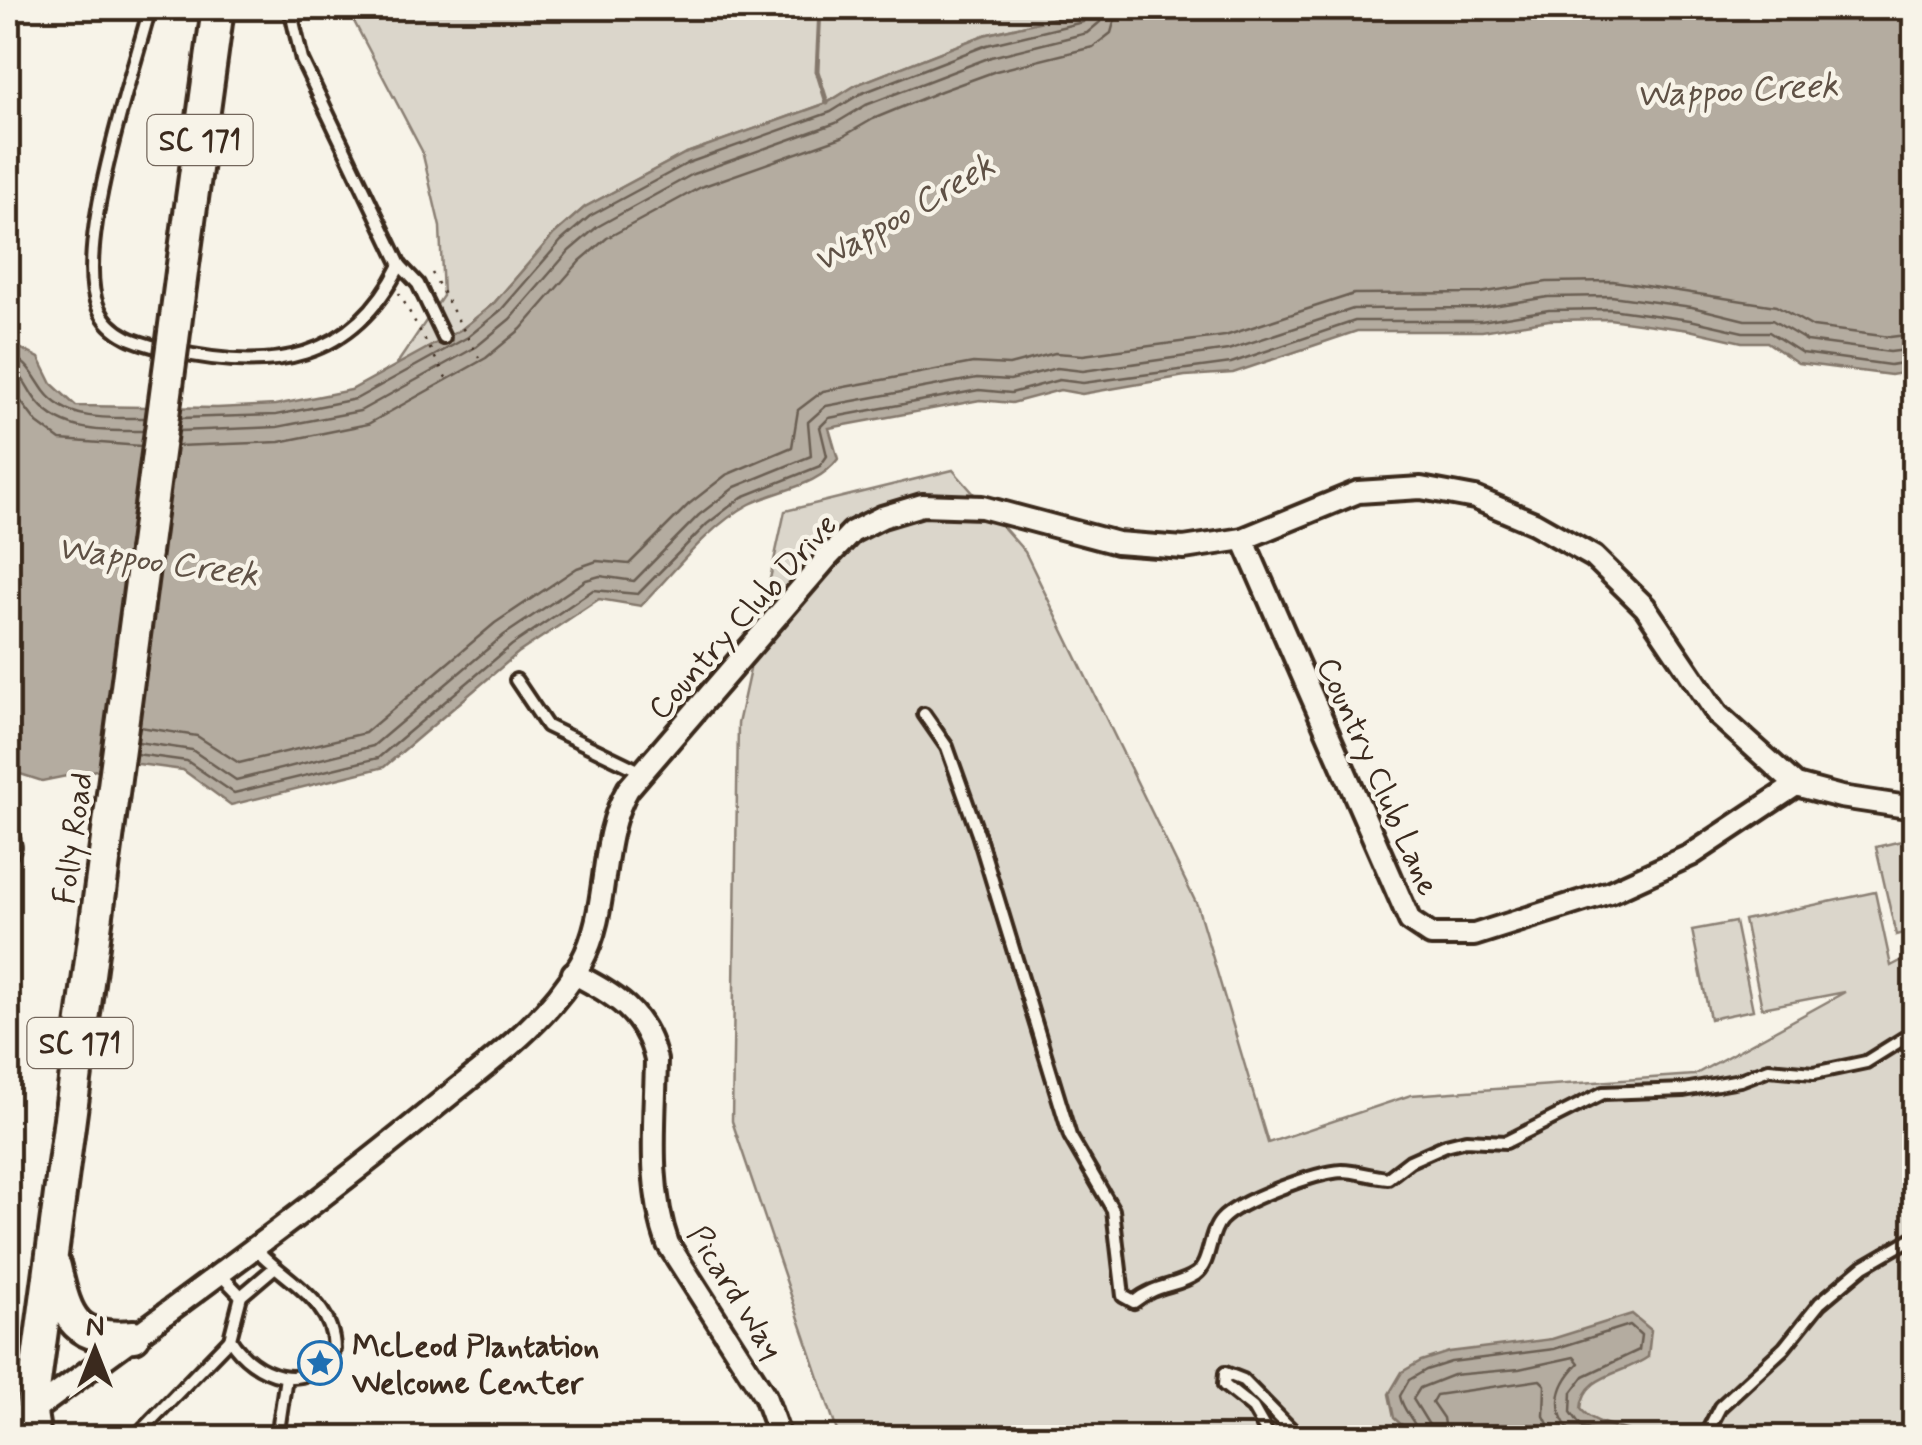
<svg xmlns="http://www.w3.org/2000/svg" width="1922" height="1445" font-family="Mynerve,sans-serif">
  <rect width="100%" height="100%" fill="#f7f3e8"/>
  <filter id="ink" filterUnits="userSpaceOnUse"><feTurbulence type="fractalNoise" baseFrequency=".01" numOctaves="2"/><feDisplacementMap in="SourceGraphic" scale="20" xChannelSelector="R" yChannelSelector="G"/><feConvolveMatrix kernelMatrix="1 2 1 2 8 2 1 2 1" color-interpolation-filters="sRGB"/></filter>
  <g filter="url(#ink)">
    <g fill="#dbd6cb" stroke="#8b8074" stroke-width="2.5">
      <path d="M347 8H1098L984 35 856 85 827 103 684 154 585 207 554 234 494 303 462 329 392 371 443 296 440 227 422 151Z"/>
      <path d="M953 470 1025 552 1197 905 1268 1143 1411 1095 1694 1075 1845 992 1762 1008 1744 920 1875 892 1891 966 1914 954V1437H839L732 1121 738 724 785 511Z"/>
      <path d="M1914 838V930L1896 935 1876 847Z"/>
      <path d="M1735 922 1753 1010 1710 1019 1692 930Z"/>
    </g>
    <g fill="#b4aca0" stroke="#84786c" stroke-width="2.5">
      <path d="M1098 8H1914V371L1891 375 1798 363 1767 342H1742L1689 330 1609 319 1549 320 1482 331H1357L1233 373 1185 376 1082 394 1060 390 1012 403 980 400 829 428 838 459C817 487 780 489 750 504 708 526 674 572 641 606L599 599 518 653 384 767 231 805 183 770 131 763 42 781 8 770V342L39 358 52 384 76 406 217 408 275 405 351 390 462 329 494 303 554 234 585 207 684 154 827 103 856 85 984 35Z"/>
      <path d="M1632 1314 1651 1330 1648 1357C1623 1375 1583 1374 1581 1409 1594 1426 1624 1426 1643 1437H1415L1394 1418 1389 1394 1402 1372 1421 1361 1449 1352 1552 1339Z"/>
    </g>
    <g fill="none" stroke-linecap="round" stroke-linejoin="round">
      <g stroke="#6b5e52" stroke-width="2.5">
        <path d="M8 353C29 364 31 372 44 391 67 422 110 418 145 418"/>
        <path d="M8 367C23 375 24 382 33 396 58 434 103 431 143 431"/>
        <path d="M8 384 37 423 60 440 141 446"/>
        <path d="M180 418 276 415 356 399 468 337 501 310 561 241 590 216 688 163 831 112 860 94 987 45 1083 22 1090 8"/>
        <path d="M179 431 277 427 360 411 476 347 510 319 569 251 597 227 693 174 836 123 866 105 991 57 1087 33 1100 22 1103 8"/>
        <path d="M177 446 279 442 368 424 486 358 521 329 580 261 607 238 701 187 842 137 873 119 941 91 996 71 1093 47 1111 33 1118 8"/>
        <path d="M140 727 197 736 239 763 365 733 495 623 577 568 597 561 629 564 689 504 726 475 792 447 798 410 823 391 973 363 1009 365 1055 353 1083 355 1225 336 1354 294 1480 293 1547 282 1613 281 1776 306 1813 327 1890 337 1914 334"/>
        <path d="M138 742 192 750 236 780 373 746 504 635 586 580 600 576 634 581 699 515 735 487 811 456 808 422 826 406 977 378 1010 380 1057 368 1083 371 1228 350 1353 309 1481 308 1548 297 1611 296 1692 307 1745 320H1772L1807 341 1890 352 1914 349"/>
        <path d="M136 754 187 761 234 793 378 758 512 645 593 590 638 594 707 524 742 497 820 466 827 456 820 427 829 418 979 390 1011 393 1059 380 1083 383 1231 363 1355 321H1481L1549 310 1610 309 1690 320 1743 332H1769L1802 353 1890 365 1914 361"/>
        <path d="M1419 1438C1418 1422 1403 1413 1400 1396L1409 1380 1426 1370 1451 1362 1554 1349 1630 1325 1641 1335 1639 1350 1584 1376 1572 1392 1571 1412 1582 1427 1622 1438"/>
        <path d="M1431 1438 1429 1425 1413 1399 1420 1388 1453 1375 1519 1369 1574 1357 1579 1363C1555 1387 1551 1413 1576 1438"/>
        <path d="M1446 1438 1443 1418 1432 1402 1436 1395 1540 1380 1545 1385 1544 1416 1555 1438"/>
      </g>
      <path stroke="#84786c" stroke-width="5" d="M820 8 817 71 827 103"/>
      <g stroke="#3b2a1e" stroke-width="18">
        <g id="lane">
          <path d="M150 8C133 73 73 249 98 307 111 338 142 344 173 351 270 373 352 362 400 265L302 60 290 8"/>
          <path d="M400 265 418 284 444 338"/>
          <path d="M516 680 547 726 642 772"/>
          <path d="M924 714 947 747 978 834 1070 1136 1113 1210 1123 1296 1134 1302C1155 1284 1177 1287 1196 1274 1211 1263 1208 1234 1221 1220 1238 1201 1317 1172 1342 1171 1357 1171 1372 1177 1388 1178L1410 1161 1446 1145 1466 1140 1506 1142 1603 1093 1684 1090 1740 1080 1769 1069 1814 1073 1866 1062 1914 1032"/>
          <path d="M8 812 15 847 8 860"/>
          <path d="M255 1248C285 1281 333 1299 334 1349 309 1397 253 1376 230 1339L241 1296 274 1268"/>
          <path d="M219 1273 241 1296"/>
          <path d="M134 1438 230 1339"/>
          <path d="M277 1438 286 1377"/>
          <path d="M1270 1438 1253 1408 1224 1385 1225 1373 1243 1380 1300 1438"/>
          <path d="M1704 1438 1720 1407 1784 1348 1820 1303 1864 1266 1914 1237"/>
        </g>
      </g>
      <g stroke="#3b2a1e" stroke-width="28">
        <g id="street">
          <path d="M1243 539 1410 921 1431 935H1474L1610 892 1691 855 1796 785"/>
          <path d="M573 973C614 995 645 1011 656 1060 655 1120 647 1186 668 1244L765 1396 780 1438"/>
          <path d="M31 1413C167 1312 305 1214 436 1106 488 1063 547 1023 581 963 611 909 597 842 628 789L828 557 852 532 882 517 922 505 982 507 1117 543 1184 548 1243 539 1358 492 1421 488 1475 498 1534 523 1594 557 1645 607 1718 715 1796 785 1841 797 1914 808"/>
        </g>
      </g>
      <g stroke="#3b2a1e" stroke-width="35">
        <path id="secondary" d="M8 1431 31 1413"/>
      </g>
      <g stroke="#3b2a1e" stroke-width="38">
        <g id="primary">
          <path d="M182 272 218 8"/>
          <path d="M55 1267C67 1321 75 1341 134 1336"/>
          <path d="M35 1438 31 1413 145 552"/>
        </g>
      </g>
      <g stroke="#3b2a1e" stroke-width="2.5" stroke-dasharray="2.5 8" stroke-linecap="butt">
        <path d="M432 273 483 365"/>
        <path d="M399 293 449 383"/>
        <path d="M8 710 10 711"/>
      </g>
      <use href="#lane" stroke="#f7f3e8" stroke-width="10"/>
      <use href="#street" stroke="#f7f3e8" stroke-width="20"/>
      <use href="#secondary" stroke="#f7f3e8" stroke-width="28"/>
      <use href="#primary" stroke="#f7f3e8" stroke-width="30"/>
      <g stroke="#3b2a1e" stroke-width="38" stroke-linecap="butt">
        <path id="primary-bridge" d="M145 552 182 272"/>
      </g>
      <use href="#primary-bridge" stroke="#f7f3e8" stroke-width="30"/>
    </g>
  </g>
  <defs>
    <g id="sight-ring" transform="scale(2.25)"><circle r="9.5" fill="#f7f3e8" stroke="#1f6fb2" stroke-width="1.5"/><path d="M0-6L1.8-2.2L6-1.7L2.9 1.2L3.7 5.4L0 3.3L-3.7 5.4L-2.9 1.2L-6-1.7L-1.8-2.2Z" fill="#1f6fb2"/></g>
  </defs>
  <g fill-rule="evenodd">
    <use href="#sight-ring" x="320" y="1363"/>
  </g>
  <g text-anchor="middle" stroke-width="9" stroke-linejoin="round" paint-order="stroke">
    <g fill="#f7f3e8" stroke="#73665b" stroke-width="2.5">
      <rect x="147.5" y="115" width="105" height="50" rx="8"/>
      <rect x="27.5" y="1018" width="105" height="50" rx="8"/>
    </g>
    <g font-size="30" font-weight="bold" fill="#3b2a1e">
      <text x="200" y="150">SC 171</text>
      <text x="80" y="1053">SC 171</text>
    </g>
    <g font-size="32" fill="#3b2a1e" stroke="#f7f3e8">
      <text transform="translate(742 616) rotate(-48)" y="11">Country Club Drive</text>
      <text transform="translate(1379 776) rotate(66)" y="11">Country Club Lane</text>
      <text transform="translate(72 838) rotate(-82)" y="11">Folly Road</text>
      <text transform="translate(736 1292) rotate(58)" y="11">Picard Way</text>
    </g>
    <g font-size="32" font-weight="bold" fill="#3b2a1e" stroke="#f7f3e8" text-anchor="start">
      <text x="352" y="1356">McLeod Plantation<tspan x="352" dy="37">Welcome Center</tspan></text>
    </g>
    <g font-size="35" font-style="italic" fill="#5f5145" stroke="#f7f3e8">
      <text transform="translate(1737 89) rotate(-3)" y="12">Wappoo Creek</text>
      <text transform="translate(903 212) rotate(-30)" y="12">Wappoo Creek</text>
      <text transform="translate(158 560) rotate(8)" y="12">Wappoo Creek</text>
    </g>
  </g>
  <rect width="1922" height="1445" fill="none" stroke="#f7f3e8" stroke-width="40"/>
  <rect x="20" y="20" width="1882" height="1405" fill="none" stroke="#3b2a1e" stroke-width="4" filter="url(#ink)"/>
  <g transform="translate(95 1350)" stroke="#f7f3e8" stroke-width="8" paint-order="stroke">
  <path d="M0-8L18 38L0 25L-18 38Z" fill="#3b2a1e"/>
  <text y="-15" font-size="28" font-weight="bold" text-anchor="middle" fill="#3b2a1e">N</text>
  </g>
</svg>
